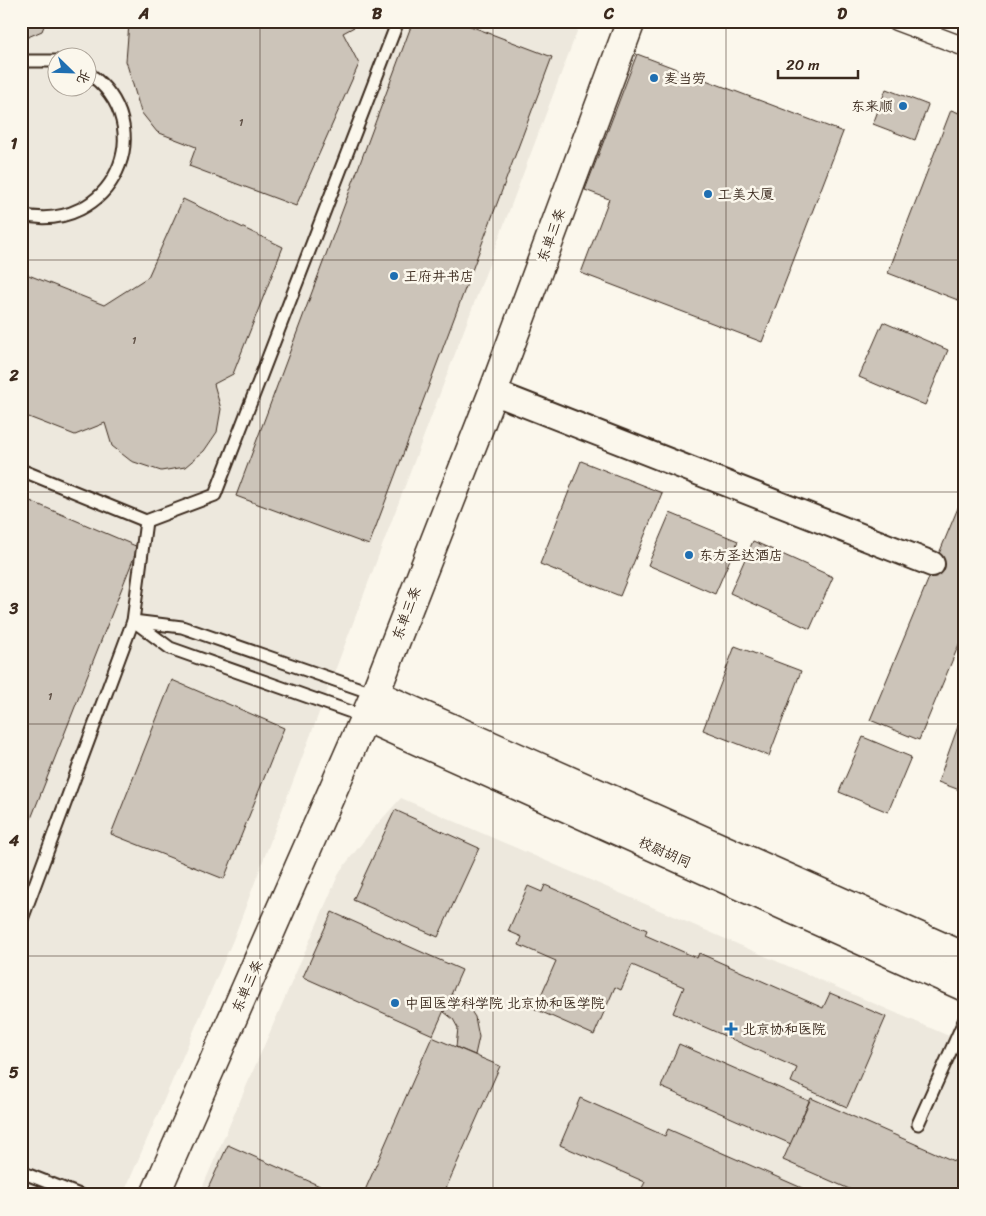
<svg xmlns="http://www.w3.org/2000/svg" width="986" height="1216" font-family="Sriracha,'LXGW WenKai TC',sans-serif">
  <rect width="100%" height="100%" fill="#fbf7ec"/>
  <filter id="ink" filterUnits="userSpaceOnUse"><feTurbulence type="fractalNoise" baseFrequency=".02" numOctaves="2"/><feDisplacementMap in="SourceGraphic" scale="10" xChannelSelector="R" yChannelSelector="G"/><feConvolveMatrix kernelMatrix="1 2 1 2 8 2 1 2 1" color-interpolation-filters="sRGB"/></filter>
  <g filter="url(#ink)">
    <g fill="#ede8dd" fill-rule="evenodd">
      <path d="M21 21H581L233 940 123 1195H21ZM58 58H88V88H58Z"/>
      <path d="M401 798 965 1043V1195H199L340 871 373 829Z"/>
    </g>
    <g fill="#ccc4b9" stroke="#3b2a1e">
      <path d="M21 21H46L42 31 21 40Z"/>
      <path d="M126 21H360L356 26 343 33 359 64 296 206 189 166 196 147 157 132 141 112 126 61 129 23Z"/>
      <path d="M413 21H457L552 57 369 545 236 496Z"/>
      <path d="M637 54 843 132 762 342 581 273 609 199 585 190Z"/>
      <path d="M886 89 928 105 915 140 873 124Z"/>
      <path d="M951 110 965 115 963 302 888 273Z"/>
      <path d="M183 199 283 247 233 374 214 384 221 409 217 432 204 451 185 467 161 471 131 461 112 446 105 423 75 435 21 414V285L26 274 104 305 148 277Z"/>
      <path d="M883 322 948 350 925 405 859 377Z"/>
      <path d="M581 461 662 493 620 596 540 564Z"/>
      <path d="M965 491V630L919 740 870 720Z"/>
      <path d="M21 497 138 547 21 844Z"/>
      <path d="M670 513 738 541 715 594 648 565Z"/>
      <path d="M753 541 833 577 810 629 730 593Z"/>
      <path d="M735 646 801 671 769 756 703 730Z"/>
      <path d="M172 680 284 728 224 879 111 834Z"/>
      <path d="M965 707V792L938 782Z"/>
      <path d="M863 737 911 757 888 812 839 792Z"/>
      <path d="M395 810 479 848 438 937 353 900Z"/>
      <path d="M545 885 647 930 645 935 697 958 699 953 823 1008 830 993 886 1017 847 1107 791 1082 797 1068 673 1013 684 987 632 965 621 990 615 987 594 1035 535 1009 556 961 519 945 522 937 508 931 528 886 542 892Z"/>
      <path d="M332 912 462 970 433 1035 303 977Z"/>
      <path d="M452 994 465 1002 475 1017 479 1037 475 1055 456 1047 458 1028 453 1019 444 1012Z"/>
      <path d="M432 1037 500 1066 443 1195H363Z"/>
      <path d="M679 1044 809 1101 791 1144 661 1087Z"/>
      <path d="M580 1098 665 1136 668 1129 811 1192 810 1195H651L641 1190 645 1182 560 1145Z"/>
      <path d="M811 1098 965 1166V1195H863L783 1160Z"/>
      <path d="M228 1145 340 1195H205Z"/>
    </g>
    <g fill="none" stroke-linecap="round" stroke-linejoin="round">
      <g stroke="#3b2a1e" stroke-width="15">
        <g id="service">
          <path d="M21 63 28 61H58"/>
          <path d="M21 215C112 236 163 125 88 73"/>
          <path d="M21 470 146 521 215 495 398 21"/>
          <path d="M133 621 182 627 375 694"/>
          <path d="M135 622 170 648 365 717"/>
          <path d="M21 922 133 621 146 521"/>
          <path d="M918 1124 965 1019"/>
          <path d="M21 1172 80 1195"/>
        </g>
      </g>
      <g stroke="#3b2a1e" stroke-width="21">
        <path id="pedestrian" d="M896 21 965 47"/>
      </g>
      <g stroke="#3b2a1e" stroke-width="28">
        <path id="minor" d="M493 392 932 564"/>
      </g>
      <g stroke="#3b2a1e" stroke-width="31">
        <g id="tertiary">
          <path d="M375 694 965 957"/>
          <path d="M365 717 965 987"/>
          <path d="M155 1195 375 694 493 392 631 21"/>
        </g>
      </g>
      <use href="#service" stroke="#fbf7ec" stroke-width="11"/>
      <use href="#pedestrian" stroke="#fbf7ec" stroke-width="18"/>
      <use href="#minor" stroke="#fbf7ec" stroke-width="24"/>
      <use href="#tertiary" stroke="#fbf7ec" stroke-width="28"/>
    </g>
  </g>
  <path fill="none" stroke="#3b2a1e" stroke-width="1" stroke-opacity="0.55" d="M260 21V1195M493 21V1195M726 21V1195M21 260H965M21 492H965M21 724H965M21 956H965"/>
  <g fill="#1f6fb2" stroke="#fbf7ec" stroke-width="2">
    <circle cx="654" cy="78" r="5"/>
    <circle cx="903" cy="106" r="5"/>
    <circle cx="708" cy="194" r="5"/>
    <circle cx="394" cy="276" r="5"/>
    <circle cx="689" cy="555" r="5"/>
    <circle cx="395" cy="1003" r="5"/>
    <path d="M728.5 1021.5h5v5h5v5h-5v5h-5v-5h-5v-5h5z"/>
  </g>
  <g text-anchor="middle" stroke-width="5" stroke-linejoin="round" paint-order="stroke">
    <g font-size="11" fill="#5f5045">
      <text x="241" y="126">1</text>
      <text x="134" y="344">1</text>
      <text x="50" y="700">1</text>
    </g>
    <g font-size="14" fill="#3b2a1e" stroke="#fbf7ec" text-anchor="start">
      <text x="664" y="83">麦当劳</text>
      <text x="893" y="111" text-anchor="end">东来顺</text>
      <text x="718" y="199">工美大厦</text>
      <text x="404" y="281">王府井书店</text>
      <text x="699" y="560">东方圣达酒店</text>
      <text x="405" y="1008">中国医学科学院 北京协和医学院</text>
      <text x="742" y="1034">北京协和医院</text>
    </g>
    <g font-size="14" fill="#3b2a1e" stroke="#fbf7ec">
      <text transform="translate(551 235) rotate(-70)" y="5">东单三条</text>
      <text transform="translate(406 613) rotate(-69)" y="5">东单三条</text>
      <text transform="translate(665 852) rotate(24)" y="5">校尉胡同</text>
      <text transform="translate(247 986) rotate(-66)" y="5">东单三条</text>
    </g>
  </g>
  <rect width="986" height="1216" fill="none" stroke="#fbf7ec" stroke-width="55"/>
  <g transform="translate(72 72) rotate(113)"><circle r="24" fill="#fbf7ec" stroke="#aea59a"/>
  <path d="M0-4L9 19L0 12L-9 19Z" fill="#1f6fb2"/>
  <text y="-8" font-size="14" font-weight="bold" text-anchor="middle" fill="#3b2a1e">北</text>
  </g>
  <path d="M778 70v8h80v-8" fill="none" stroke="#3b2a1e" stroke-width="2.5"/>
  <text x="786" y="70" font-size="15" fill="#3b2a1e" stroke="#fbf7ec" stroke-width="4" paint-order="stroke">20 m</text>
  <rect x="28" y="28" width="930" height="1160" fill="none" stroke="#3b2a1e" stroke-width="2"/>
  <g font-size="16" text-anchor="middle" font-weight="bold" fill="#3b2a1e">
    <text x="144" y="19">A</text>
    <text x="377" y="19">B</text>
    <text x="609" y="19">C</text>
    <text x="842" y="19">D</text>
    <text x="14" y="149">1</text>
    <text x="14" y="381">2</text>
    <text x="14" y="614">3</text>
    <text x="14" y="846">4</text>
    <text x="14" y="1078">5</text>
  </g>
</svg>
